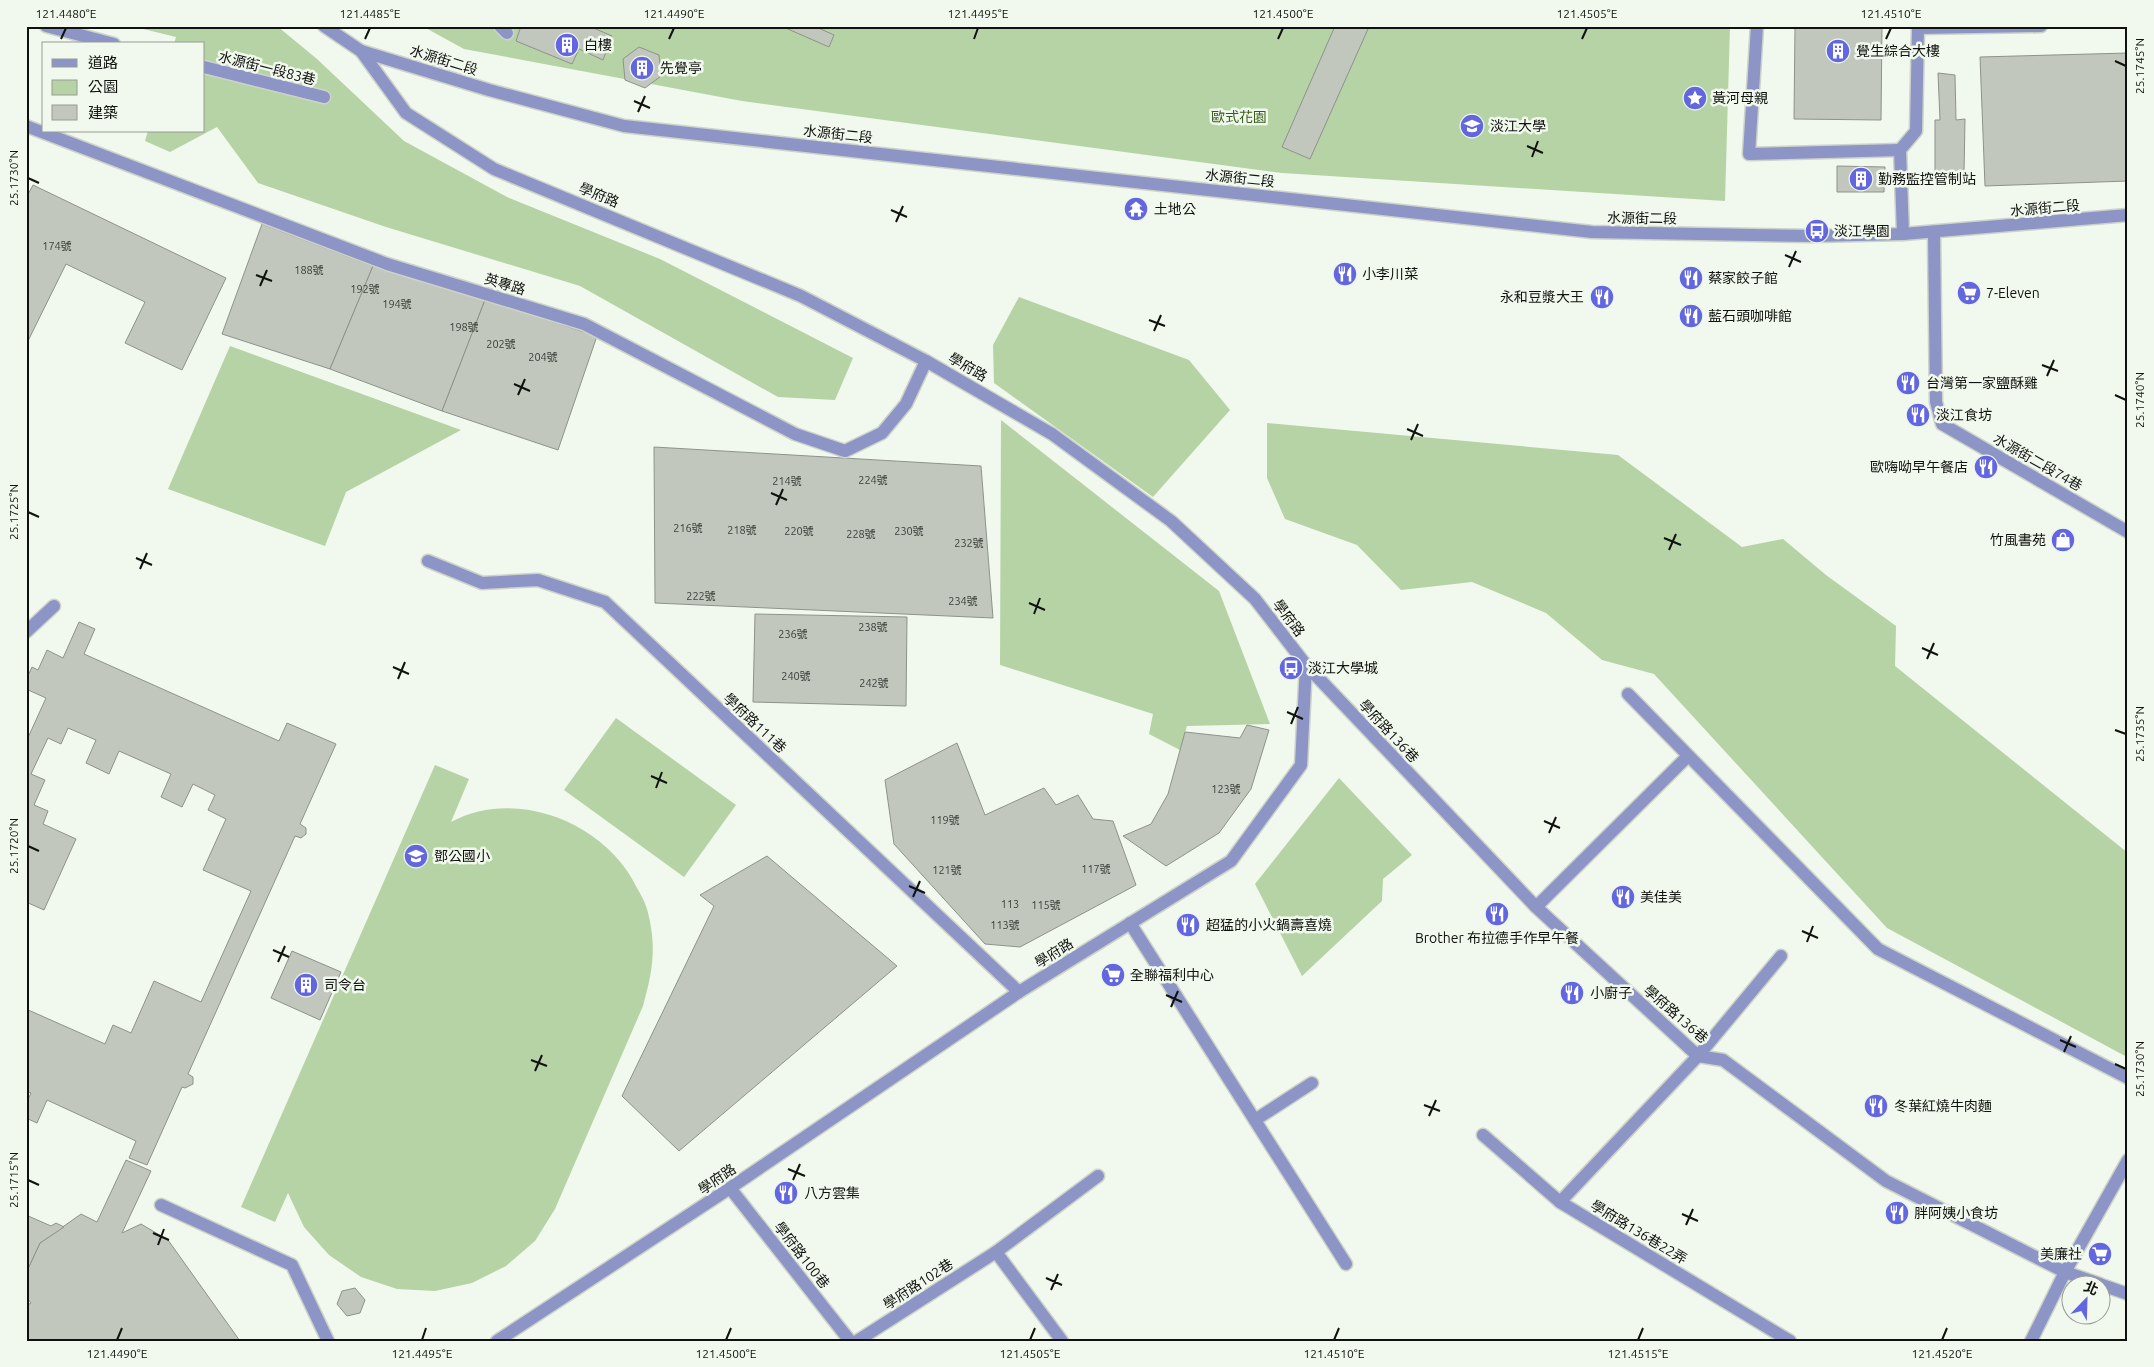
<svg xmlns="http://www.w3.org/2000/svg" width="2154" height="1367" font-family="Ubuntu,'Noto Sans TC',sans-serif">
  <rect width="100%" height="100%" fill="#f1f8ed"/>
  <g fill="#b6d3a5">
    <path d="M131 26H277L317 59 404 141 507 197 660 259 853 358 835 400 778 397 580 286 386 227 258 183 217 127 170 152 145 141 148 131H204V44H174L176 37Z"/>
    <path d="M422 26H1730L1725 201 1282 173 742 101 464 49Z"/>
    <path d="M1019 297 1189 360 1230 410 1153 497 994 383 993 345Z"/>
    <path d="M230 346 461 430 346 492 325 546 168 489Z"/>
    <path d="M1001 420 1219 591 1270 724 1187 726 1180 750 1149 734 1153 714 1000 665Z"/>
    <path d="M1267 423 1618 455 1742 547 1783 539 1826 575 1896 626 1895 666 2128 853 2127 1057 1887 928 1654 674 1602 660 1546 613 1472 582 1401 590 1357 545 1285 519 1267 478Z"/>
    <path d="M616 718 736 805 684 877 564 790Z"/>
    <path d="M435 765 469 779 451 822C517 787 606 823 637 888 641 895 645 902 647 909 657 946 653 970 643 1006L555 1209 535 1241 506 1266 472 1283 435 1291 397 1289 361 1277 329 1255 304 1227 288 1193 275 1222 241 1207Z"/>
    <path d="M1339 778 1412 855 1383 879 1382 901 1302 976 1255 884Z"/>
  </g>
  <g fill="#c1c7bd" stroke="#8d938a">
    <path d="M521 26H589L612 36 603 60 579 49 572 64 516 41Z"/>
    <path d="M781 26H814L834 35 829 47Z"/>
    <path d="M1335 26H1361L1368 29 1310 159 1282 147Z"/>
    <path d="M1795 26H1882L1881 120 1794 119Z"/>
    <path d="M639 47 659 55 661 76 645 88 625 80 623 59Z"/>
    <path d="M2128 53V181L1985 186 1980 57Z"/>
    <path d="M1938 73 1955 75 1956 120 1965 119 1964 174 1935 172V120H1940Z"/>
    <path d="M1837 166 1885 167 1884 192H1837Z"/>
    <path d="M33 185 226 278 182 370 125 343 145 302 66 264 26 345V198Z"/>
    <path d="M262 224 373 266 330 369 222 334Z"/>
    <path d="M373 266 485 300 442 411 330 369Z"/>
    <path d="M485 300 597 336 558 450 442 411Z"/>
    <path d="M654 447 981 466 993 618 655 603Z"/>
    <path d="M755 614 907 617 906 706 753 702Z"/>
    <path d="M79 622 95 629 84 654 279 741 287 723 336 744 300 824 306 828V834L301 838 295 836 188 1074 193 1077V1084L185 1088 182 1087 147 1165 129 1158 136 1141 47 1100 37 1123 26 1118V1104L31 1093 26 1091V1009L105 1044 113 1025 131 1033 154 981 201 1002 251 891 203 870 226 819 208 810 215 795 193 784 182 807 161 797 171 774 119 751 109 774 86 763 96 740 68 728 61 744 48 738 31 774 45 780 34 805 48 811 43 824 76 839 44 910 26 902V742L46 698 26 689V680L32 667 38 670 47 650 63 658Z"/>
    <path d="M1247 725 1269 730 1251 789 1219 833 1166 866 1123 836 1151 824 1168 794 1185 732 1240 738Z"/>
    <path d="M957 743 985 815 1044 788 1056 805 1078 795 1093 819 1113 821 1136 885 1020 947 985 944 894 844 885 780Z"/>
    <path d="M767 856 897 966 679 1151 622 1096 714 906 700 895Z"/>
    <path d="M292 951 341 972 320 1020 271 998Z"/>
    <path d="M126 1160 151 1171 122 1233 141 1224 168 1240 240 1341H28L26 1339V1306L31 1303 26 1297V1273L40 1243 81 1214 97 1222Z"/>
    <path d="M26 1215 51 1226 56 1223 64 1227 40 1243 26 1273Z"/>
    <path d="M355 1288 365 1300 360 1313 347 1316 337 1304 342 1291Z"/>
  </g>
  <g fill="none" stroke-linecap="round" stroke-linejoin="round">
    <g stroke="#cdd3c9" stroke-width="15">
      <g id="lane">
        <path d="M500 26 507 33"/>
        <path d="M1757 26 1749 154 1900 150"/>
        <path d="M1903 234 1900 150 1916 131 1918 28 2041 26"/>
        <path d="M26 632 54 606"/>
        <path d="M1536 907 1688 756"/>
        <path d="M161 1205 292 1265 328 1341"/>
      </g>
    </g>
    <g stroke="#cdd3c9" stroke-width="15">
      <g id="street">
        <path d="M46 26 114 44"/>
        <path d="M324 26 361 51 406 113 494 169 801 296 926 361 1052 434 1171 521 1255 599 1306 665 1301 765 1231 861 1019 992 730 1188 497 1341"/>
        <path d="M361 51 489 90 624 126 1592 232 1812 236 1903 234 2128 215"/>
        <path d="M204 67 324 97"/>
        <path d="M26 126 387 264 584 324 795 434 845 451 882 433 906 404 926 361"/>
        <path d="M1934 233 1936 402 1942 424 2128 532"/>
        <path d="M428 561 482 583 538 580 605 602 1019 992"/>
        <path d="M1306 665 1536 907 1698 1056 1723 1060 1886 1181 2065 1272 2100 1284"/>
        <path d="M1628 694 1878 949 2128 1078"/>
        <path d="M1130 923 1346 1264"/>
        <path d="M1255 1120 1312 1083"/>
        <path d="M1483 1135 1560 1202 1790 1341"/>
        <path d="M730 1188 850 1341"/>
        <path d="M1560 1202 1698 1056 1781 956"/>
        <path d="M996 1252 1062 1341"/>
        <path d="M2102 1285 2128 1294"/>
        <path d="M857 1341 996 1252 1098 1176"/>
        <path d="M2031 1341 2065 1272 2128 1160"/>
      </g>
    </g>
    <use href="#lane" stroke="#8d95c7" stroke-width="12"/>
    <use href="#street" stroke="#8d95c7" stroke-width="12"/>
  </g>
  <path fill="none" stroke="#0f120e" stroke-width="2" d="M61 39 66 28M365 39 370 28M669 39 674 28M974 39 978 28M1278 39 1283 28M1582 39 1587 28M1886 39 1891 28M2115 61 2126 66M634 101 650 108M638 112 645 96M1527 146 1543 153M1532 157 1538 141M28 178 39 183M891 210 907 217M896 222 903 206M1785 255 1801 262M1789 267 1796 251M256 275 272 281M260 286 267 270M1149 320 1165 326M1154 331 1161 315M2042 365 2058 371M2047 376 2054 360M514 384 530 391M518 395 525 379M2115 395 2126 400M1407 429 1423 436M1411 440 1418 424M771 493 787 500M776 505 783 489M28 512 39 517M1664 538 1681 545M1669 550 1676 534M136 558 152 565M140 569 147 553M1029 603 1045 610M1034 614 1040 598M1922 648 1938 655M1927 659 1934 643M393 667 409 674M398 679 405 662M1287 712 1303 719M1291 724 1298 707M2115 730 2126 734M651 776 667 783M656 788 662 772M1544 821 1560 828M1549 833 1556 817M28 846 39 851M909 886 925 893M913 897 920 881M1802 931 1818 938M1807 942 1813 926M273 950 289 957M278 962 285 946M1166 995 1182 1002M1171 1007 1178 991M2060 1040 2076 1047M2064 1052 2071 1036M531 1060 547 1066M2115 1064 2126 1069M535 1071 542 1055M1424 1105 1440 1111M1429 1116 1436 1100M788 1169 805 1176M28 1180 39 1185M793 1180 800 1164M1682 1214 1698 1221M1686 1225 1693 1209M153 1233 169 1240M158 1245 164 1229M1046 1278 1062 1285M1051 1290 1058 1274M117 1340 122 1328M422 1340 426 1328M726 1340 731 1328M1030 1340 1035 1328M1334 1340 1339 1328M1638 1340 1643 1328M1942 1340 1947 1328"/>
  <defs>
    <g id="building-disc" transform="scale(1.25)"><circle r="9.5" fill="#6267e0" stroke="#f1f8ed"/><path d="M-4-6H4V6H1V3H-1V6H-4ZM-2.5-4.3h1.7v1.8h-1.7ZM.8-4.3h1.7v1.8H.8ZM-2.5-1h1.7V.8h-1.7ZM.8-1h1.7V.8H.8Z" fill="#fff"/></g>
    <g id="sight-disc" transform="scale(1.25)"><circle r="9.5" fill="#6267e0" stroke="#f1f8ed"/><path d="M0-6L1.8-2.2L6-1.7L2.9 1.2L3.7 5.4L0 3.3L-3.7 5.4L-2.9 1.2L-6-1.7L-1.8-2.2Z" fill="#fff"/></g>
    <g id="university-disc" transform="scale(1.25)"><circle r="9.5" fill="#6267e0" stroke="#f1f8ed"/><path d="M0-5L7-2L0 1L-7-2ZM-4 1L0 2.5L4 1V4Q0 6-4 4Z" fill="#fff"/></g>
    <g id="temple-disc" transform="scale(1.25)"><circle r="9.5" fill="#6267e0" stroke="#f1f8ed"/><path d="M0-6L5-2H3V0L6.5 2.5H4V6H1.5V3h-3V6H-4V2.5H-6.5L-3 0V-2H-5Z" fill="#fff"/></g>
    <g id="bus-disc" transform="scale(1.25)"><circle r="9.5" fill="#6267e0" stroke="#f1f8ed"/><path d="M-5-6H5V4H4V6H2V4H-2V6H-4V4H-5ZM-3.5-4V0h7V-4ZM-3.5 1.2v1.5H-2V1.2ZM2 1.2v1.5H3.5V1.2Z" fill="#fff"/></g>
    <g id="restaurant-disc" transform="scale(1.25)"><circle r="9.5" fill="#6267e0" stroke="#f1f8ed"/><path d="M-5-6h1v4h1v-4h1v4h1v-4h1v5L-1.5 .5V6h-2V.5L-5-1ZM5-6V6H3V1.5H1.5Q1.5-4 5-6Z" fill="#fff"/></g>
    <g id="supermarket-disc" transform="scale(1.25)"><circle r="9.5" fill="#6267e0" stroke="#f1f8ed"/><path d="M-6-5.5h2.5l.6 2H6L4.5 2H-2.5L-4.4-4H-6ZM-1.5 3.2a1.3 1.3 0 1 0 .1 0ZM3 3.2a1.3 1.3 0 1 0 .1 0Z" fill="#fff"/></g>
    <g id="shop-disc" transform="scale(1.25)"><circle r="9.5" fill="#6267e0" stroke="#f1f8ed"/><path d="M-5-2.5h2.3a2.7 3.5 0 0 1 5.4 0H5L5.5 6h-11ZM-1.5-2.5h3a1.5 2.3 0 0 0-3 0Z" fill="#fff"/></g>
    <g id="school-disc" transform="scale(1.25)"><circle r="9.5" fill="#6267e0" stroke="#f1f8ed"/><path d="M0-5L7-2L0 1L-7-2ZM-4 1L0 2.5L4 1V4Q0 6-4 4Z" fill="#fff"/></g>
  </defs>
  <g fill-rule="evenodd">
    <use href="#building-disc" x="567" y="45"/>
    <use href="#building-disc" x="1838" y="51"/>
    <use href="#building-disc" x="642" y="68"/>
    <use href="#sight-disc" x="1695" y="98"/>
    <use href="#university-disc" x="1472" y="126"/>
    <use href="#building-disc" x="1861" y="179"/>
    <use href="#temple-disc" x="1136" y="209"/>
    <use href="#bus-disc" x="1817" y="231"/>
    <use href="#restaurant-disc" x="1345" y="274"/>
    <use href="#restaurant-disc" x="1691" y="278"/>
    <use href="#supermarket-disc" x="1969" y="293"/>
    <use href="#restaurant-disc" x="1602" y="297"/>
    <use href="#restaurant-disc" x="1691" y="316"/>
    <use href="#restaurant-disc" x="1908" y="383"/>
    <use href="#restaurant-disc" x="1918" y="415"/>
    <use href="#restaurant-disc" x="1986" y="467"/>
    <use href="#shop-disc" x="2063" y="540"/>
    <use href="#bus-disc" x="1291" y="668"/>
    <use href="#school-disc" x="416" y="856"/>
    <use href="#restaurant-disc" x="1623" y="897"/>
    <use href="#restaurant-disc" x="1497" y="914"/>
    <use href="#restaurant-disc" x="1188" y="925"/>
    <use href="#supermarket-disc" x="1113" y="975"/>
    <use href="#building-disc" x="306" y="985"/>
    <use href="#restaurant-disc" x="1572" y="993"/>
    <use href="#restaurant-disc" x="1876" y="1106"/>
    <use href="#restaurant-disc" x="786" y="1193"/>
    <use href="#restaurant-disc" x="1897" y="1213"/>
    <use href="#supermarket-disc" x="2100" y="1254"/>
  </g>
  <g text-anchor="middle" stroke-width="5" stroke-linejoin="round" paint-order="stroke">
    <g font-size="11" fill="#3c3f3a">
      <text x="57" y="250">174號</text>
      <text x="309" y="274">188號</text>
      <text x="365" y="293">192號</text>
      <text x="397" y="308">194號</text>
      <text x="464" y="331">198號</text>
      <text x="501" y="348">202號</text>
      <text x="543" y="361">204號</text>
      <text x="873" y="484">224號</text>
      <text x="787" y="485">214號</text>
      <text x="688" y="532">216號</text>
      <text x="742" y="534">218號</text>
      <text x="799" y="535">220號</text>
      <text x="909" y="535">230號</text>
      <text x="861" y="538">228號</text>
      <text x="969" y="547">232號</text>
      <text x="701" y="600">222號</text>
      <text x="963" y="605">234號</text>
      <text x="873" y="631">238號</text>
      <text x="793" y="638">236號</text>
      <text x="796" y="680">240號</text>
      <text x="874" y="687">242號</text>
      <text x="1226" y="793">123號</text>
      <text x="945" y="824">119號</text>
      <text x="1096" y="873">117號</text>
      <text x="947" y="874">121號</text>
      <text x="1010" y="908">113</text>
      <text x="1046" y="909">115號</text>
      <text x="1005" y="929">113號</text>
    </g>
    <g font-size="14" fill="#0f120e" stroke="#f1f8ed" text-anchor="start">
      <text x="584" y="50">白樓</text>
      <text x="1856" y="56">覺生綜合大樓</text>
      <text x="660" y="73">先覺亭</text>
      <text x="1712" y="103">黃河母親</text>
      <text x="1490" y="131">淡江大學</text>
      <text x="1878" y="184">勤務監控管制站</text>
      <text x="1154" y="214">土地公</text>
      <text x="1834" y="236">淡江學園</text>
      <text x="1362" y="279">小李川菜</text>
      <text x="1708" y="283">蔡家餃子館</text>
      <text x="1986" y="298">7-Eleven</text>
      <text x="1584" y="302" text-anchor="end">永和豆漿大王</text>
      <text x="1708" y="321">藍石頭咖啡館</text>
      <text x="1926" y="388">台灣第一家鹽酥雞</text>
      <text x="1936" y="420">淡江食坊</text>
      <text x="1968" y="472" text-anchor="end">歐嗨呦早午餐店</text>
      <text x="2046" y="545" text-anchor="end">竹風書苑</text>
      <text x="1308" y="673">淡江大學城</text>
      <text x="434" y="861">鄧公國小</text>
      <text x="1640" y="902">美佳美</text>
      <text x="1206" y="930">超猛的小火鍋壽喜燒</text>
      <text x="1497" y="943" text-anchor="middle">Brother 布拉德手作早午餐</text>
      <text x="1130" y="980">全聯福利中心</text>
      <text x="324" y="990">司令台</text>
      <text x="1590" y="998">小廚子</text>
      <text x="1894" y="1111">冬葉紅燒牛肉麵</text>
      <text x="804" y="1198">八方雲集</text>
      <text x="1914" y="1218">胖阿姨小食坊</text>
      <text x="2082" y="1259" text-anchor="end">美廉社</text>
    </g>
    <g font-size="14" fill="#0f120e" stroke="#f1f8ed">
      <text transform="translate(444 60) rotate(17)" y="5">水源街二段</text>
      <text transform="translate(267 68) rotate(14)" y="5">水源街一段83巷</text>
      <text transform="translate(838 134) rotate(6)" y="5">水源街二段</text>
      <text transform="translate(1240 178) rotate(6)" y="5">水源街二段</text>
      <text transform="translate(599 195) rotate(22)" y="5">學府路</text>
      <text transform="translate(2045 208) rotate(-5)" y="5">水源街二段</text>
      <text transform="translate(1642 218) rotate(1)" y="5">水源街二段</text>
      <text transform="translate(505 284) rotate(17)" y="5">英專路</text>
      <text transform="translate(968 367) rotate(30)" y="5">學府路</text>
      <text transform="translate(2038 462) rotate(30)" y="5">水源街二段74巷</text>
      <text transform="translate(1289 618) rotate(53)" y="5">學府路</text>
      <text transform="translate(755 723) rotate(43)" y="5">學府路111巷</text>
      <text transform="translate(1389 731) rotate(47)" y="5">學府路136巷</text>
      <text transform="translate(1054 953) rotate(-32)" y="5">學府路</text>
      <text transform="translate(1676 1014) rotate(41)" y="5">學府路136巷</text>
      <text transform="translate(717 1179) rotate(-34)" y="5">學府路</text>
      <text transform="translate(1639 1232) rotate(31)" y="5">學府路136巷22弄</text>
      <text transform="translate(802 1255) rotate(52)" y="5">學府路100巷</text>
      <text transform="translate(918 1284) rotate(-33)" y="5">學府路102巷</text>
    </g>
    <g font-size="14" fill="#375e17" stroke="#f1f8ed">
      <text x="1239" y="122">歐式花園</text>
    </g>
  </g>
  <rect width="2154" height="1367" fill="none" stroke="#f1f8ed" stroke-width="55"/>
  <rect x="42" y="42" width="162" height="90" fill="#f1f8ed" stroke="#979c94"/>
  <rect x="52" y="59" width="25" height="8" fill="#8d95c7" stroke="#979c94"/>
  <text x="88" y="68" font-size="15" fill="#0f120e">道路</text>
  <rect x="52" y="80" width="25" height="15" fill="#b6d3a5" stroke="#979c94"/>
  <text x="88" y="92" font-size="15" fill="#0f120e">公園</text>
  <rect x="52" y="105" width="25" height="15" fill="#c1c7bd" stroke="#979c94"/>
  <text x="88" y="118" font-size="15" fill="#0f120e">建築</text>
  <g transform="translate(2086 1300) rotate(23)"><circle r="24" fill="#f1f8ed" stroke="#979c94"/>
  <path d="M0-4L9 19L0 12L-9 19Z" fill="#6267e0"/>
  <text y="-8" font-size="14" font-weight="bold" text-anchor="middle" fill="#0f120e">北</text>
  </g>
  <rect x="28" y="28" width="2098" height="1312" fill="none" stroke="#0f120e" stroke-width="2"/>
  <g font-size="12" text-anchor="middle" fill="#0f120e">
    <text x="66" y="18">121.4480°E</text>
    <text x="370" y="18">121.4485°E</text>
    <text x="674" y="18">121.4490°E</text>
    <text x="978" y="18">121.4495°E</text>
    <text x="1283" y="18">121.4500°E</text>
    <text x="1587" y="18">121.4505°E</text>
    <text x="1891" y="18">121.4510°E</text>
    <text transform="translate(2140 66) rotate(-90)" y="4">25.1745°N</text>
    <text transform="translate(14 178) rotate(-90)" y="4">25.1730°N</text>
    <text transform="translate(2140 400) rotate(-90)" y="4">25.1740°N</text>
    <text transform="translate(14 512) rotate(-90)" y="4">25.1725°N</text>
    <text transform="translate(2140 734) rotate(-90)" y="4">25.1735°N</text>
    <text transform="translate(14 846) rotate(-90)" y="4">25.1720°N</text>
    <text transform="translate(2140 1069) rotate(-90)" y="4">25.1730°N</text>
    <text transform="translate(14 1180) rotate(-90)" y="4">25.1715°N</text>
    <text x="117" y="1358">121.4490°E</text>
    <text x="422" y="1358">121.4495°E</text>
    <text x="726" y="1358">121.4500°E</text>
    <text x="1030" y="1358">121.4505°E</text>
    <text x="1334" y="1358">121.4510°E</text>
    <text x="1638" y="1358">121.4515°E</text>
    <text x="1942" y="1358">121.4520°E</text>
  </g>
</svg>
